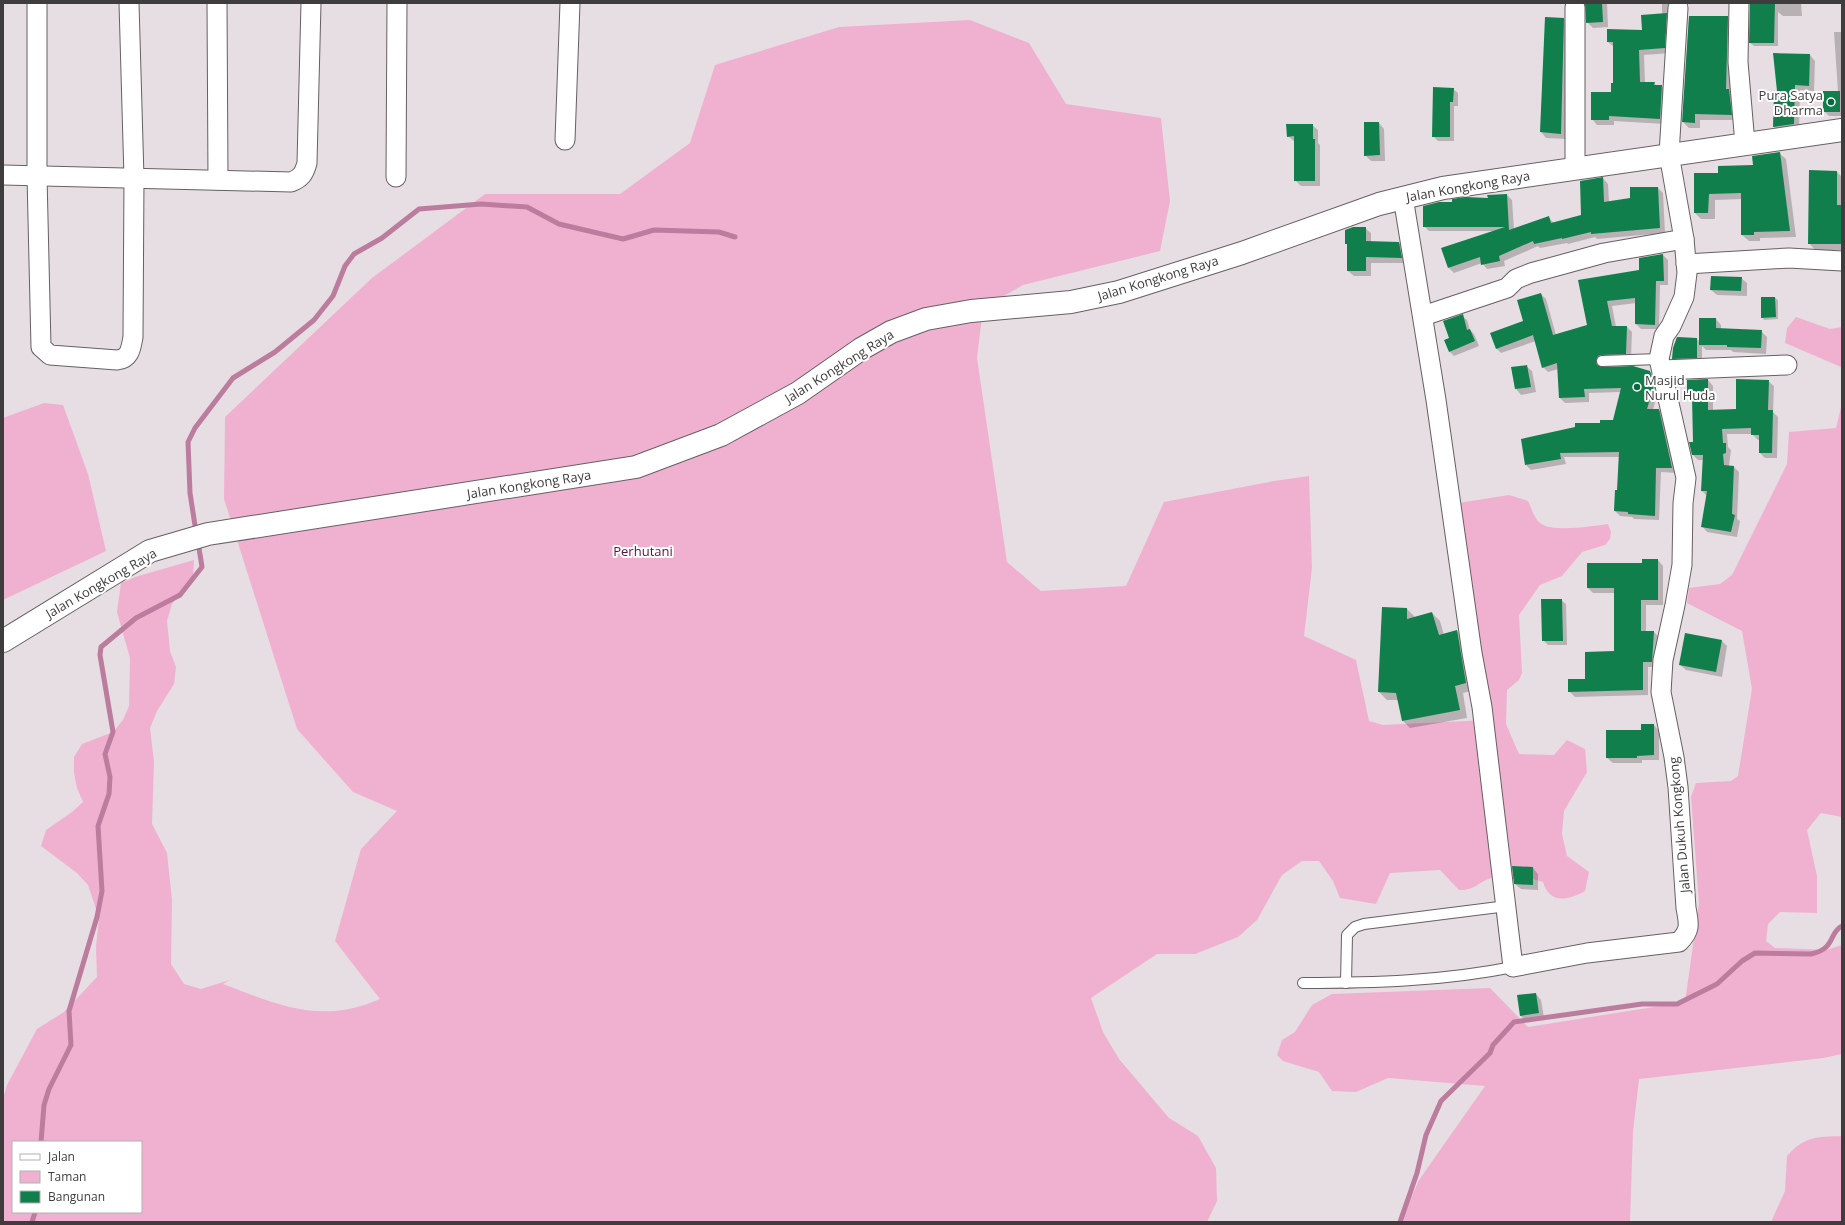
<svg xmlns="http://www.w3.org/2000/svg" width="1845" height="1225" font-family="'Open Sans',sans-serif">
  <rect width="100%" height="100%" fill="#e6dee2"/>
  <g fill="#f0b1d0" fill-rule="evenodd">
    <path d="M970 20 1029 43 1066 104 1161 118 1170 201 1160 251 1023 285 983 308 977 358 1007 562 1041 591 1126 586 1164 502 1274 481 1309 476 1312 568 1304 636 1356 660 1369 721 1383 725 1486 720 1452 504 1509 495 1528 501C1531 507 1534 518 1540 523 1552 533 1593 526 1608 524L1611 532 1610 539 1605 545 1582 552 1562 576 1540 585 1519 615 1522 673 1519 680 1507 690 1506 724 1519 754 1554 755 1567 740 1585 749 1587 772 1564 811 1562 834 1567 856 1589 872 1585 891C1569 900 1550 905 1543 882 1526 877 1508 873 1491 878 1476 883 1477 890 1459 890L1440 870 1390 873 1376 904 1340 898 1333 881 1319 861H1302L1282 875 1257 920 1238 937 1195 954H1157L1091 998 1103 1032 1119 1059 1169 1118 1198 1136 1216 1168 1217 1201 1207 1222H3V1099L7 1085 37 1029 64 1012 97 977 96 947 99 918 88 885 77 873 41 846 46 830 72 812 83 802 77 788 74 773V757L82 744 113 732 123 720 129 706 130 658 117 612 121 583 135 577 194 560 193 576 172 604 167 621 170 651 176 667 174 684 157 711 150 728 154 762 152 824 167 853 172 900 171 964 184 984 201 989 230 980 223 984C279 1005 321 1025 380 999L335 941 361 849 397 811 353 792 297 729 224 499 225 417 372 278 485 194H620L690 143 715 65 839 27ZM13 1142H141V1212H13Z"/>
    <path d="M1796 317 1830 329 1842 327V370L1841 367 1785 343 1787 328Z"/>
    <path d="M44 403 63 405 88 474 106 551 3 600V418Z"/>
    <path d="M1842 403V817L1821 813 1807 830 1817 876V913L1780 912 1768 924 1766 941 1775 948 1826 950 1842 945V1054L1823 1058 1639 1079 1633 1131 1630 1222H1400L1419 1180 1485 1086 1388 1078 1356 1092 1332 1091 1319 1072 1283 1061 1277 1055 1282 1040 1295 1032 1312 1005 1332 994 1490 988 1528 1027 1685 1002 1699 903 1691 797 1696 783 1731 781 1738 776 1752 689 1742 631 1687 603 1689 588 1720 584 1732 575 1787 464 1789 432 1836 428Z"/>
    <path d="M1842 1136V1222H1771L1785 1191 1787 1156C1805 1136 1816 1137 1842 1136Z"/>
  </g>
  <g fill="#0003">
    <path d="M1586 3H1607L1608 27 1593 28 1587 22Z"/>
    <path d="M1662 3H1681L1670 53 1644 55 1645 83H1654L1657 86H1662L1667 92 1665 124 1614 121V125H1597L1592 119 1612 93 1614 84V47L1608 42 1643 31 1662 14Z"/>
    <path d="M1750 3H1801L1802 16H1783L1778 12V46H1754L1750 43Z"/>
    <path d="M1689 17H1727L1733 23 1731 92 1735 96 1737 120H1700V128H1689L1683 122Z"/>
    <path d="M1564 19 1569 24 1567 139 1546 138 1541 132Z"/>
    <path d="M1834 32H1842V116H1829L1824 111 1838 92Z"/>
    <path d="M1810 55 1815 61 1814 91 1800 90 1799 130 1780 133 1774 127 1775 92H1778Z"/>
    <path d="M1453 89 1458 93V106H1454V141H1438L1433 136Z"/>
    <path d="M1379 123 1384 129 1385 161H1371L1365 155Z"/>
    <path d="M1312 125 1318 130V143L1320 145V186H1301L1295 180V142L1288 136Z"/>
    <path d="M1779 153 1786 159 1796 237 1760 238V241H1749L1742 235V199L1715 200V219H1701L1695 213 1719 174 1754 166Z"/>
    <path d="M1837 172 1842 177V250H1815L1809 243Z"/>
    <path d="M1603 178 1608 184 1609 202 1631 199 1658 188 1663 193 1665 233 1597 239 1595 237 1568 244 1567 243 1540 248 1538 246 1504 261 1505 266 1487 269 1482 263 1454 273 1449 268 1493 231H1429L1424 226 1453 203 1489 199 1507 195 1512 200 1514 230 1549 218 1554 223 1582 216Z"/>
    <path d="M1365 228 1371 233V242L1399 243 1404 249 1407 263H1371V276H1354L1348 271V246L1346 243Z"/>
    <path d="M1663 255 1668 260V285H1660L1659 329H1641L1636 324V303L1612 306 1616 327H1627L1632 332 1631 358 1603 361 1600 366 1601 368 1650 372 1655 377 1658 391 1653 410H1659L1664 415 1677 473 1661 472 1659 520 1634 519 1632 517 1620 516 1615 511 1618 492 1620 457H1564L1566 464 1531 470 1526 465 1613 421 1621 392 1589 393V402L1565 403 1560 398 1558 369 1548 372 1543 367 1536 341 1501 353 1496 348 1524 322 1541 294 1546 299 1556 335 1588 326 1579 281 1640 271Z"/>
    <path d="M1741 278 1747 283V296L1717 295 1711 290Z"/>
    <path d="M1775 298 1778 300V319L1764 320 1762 317Z"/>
    <path d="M1462 316 1467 320 1470 330 1474 334 1479 346 1454 356 1450 352 1445 341 1450 338Z"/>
    <path d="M1716 319 1721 325V329L1761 331 1767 337 1766 354 1733 352 1731 350H1706L1702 346V363L1679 364 1673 358 1697 339 1700 342Z"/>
    <path d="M1526 366 1532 371 1536 392 1521 395 1516 389 1512 368Z"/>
    <path d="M1708 380 1713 386V411L1737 410 1768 381 1774 386 1773 412 1778 417 1777 458H1765L1760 453V440H1758L1752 434H1727L1728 447 1731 450 1729 466 1734 467 1739 472 1737 519 1740 521 1737 537 1707 532 1702 526 1707 496 1702 491 1703 460H1698L1693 455V402L1688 397V381Z"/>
    <path d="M1658 560 1663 566V605H1646V632H1654L1659 637 1657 667H1648V695L1575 697 1569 691 1586 680 1615 652V593H1593L1588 588 1643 564Z"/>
    <path d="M1561 600 1566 604 1567 645H1548L1543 640Z"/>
    <path d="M1407 609 1415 617 1432 613 1440 621 1444 635 1457 631 1464 639 1474 690 1463 693 1467 718 1410 728 1402 720 1399 700H1387L1379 692Z"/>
    <path d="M1722 641 1727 646 1722 677 1686 670 1680 665Z"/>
    <path d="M1654 725 1659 731V760H1642V763H1613L1607 758 1642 731Z"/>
    <path d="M1533 868 1538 874V890L1521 889 1515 884Z"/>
    <path d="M1536 994 1541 1000 1544 1018 1526 1021 1520 1015Z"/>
  </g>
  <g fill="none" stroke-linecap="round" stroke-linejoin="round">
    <g stroke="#bc7c9e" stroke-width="5">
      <path d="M196 532 190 493 188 442 195 428 233 378 275 352 314 320 333 296 345 266 354 254 382 238 419 209 481 204 527 207 559 224 623 239 654 230 719 232 735 237"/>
      <path d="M41 1142 44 1105 49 1089 71 1045 69 1011 97 917 102 891 98 826 109 794 110 777 105 754 113 732 100 655 101 647 136 618 180 595 202 567 198 542"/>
      <path d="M32 1222 35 1212"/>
      <path d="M1400 1222 1417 1173 1426 1135 1441 1101 1490 1053 1493 1045 1514 1022 1642 1004H1677L1717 984 1742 961 1755 953 1811 954C1837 948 1828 933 1842 926"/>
    </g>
  </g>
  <g fill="#107f4c">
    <path d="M1585 3H1602L1603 22 1586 23Z"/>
    <path d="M1750 3H1775L1774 43H1749Z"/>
    <path d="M1667 13 1665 48 1639 50 1640 82H1655L1654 85H1662L1660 119 1609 116V120H1591V92H1611V83H1613V42H1607V29L1642 30 1641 15Z"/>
    <path d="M1689 16H1728L1726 89H1729L1732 115 1695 114V123L1682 122Z"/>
    <path d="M1545 17 1564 18 1561 134 1540 132Z"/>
    <path d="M1773 53 1810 54 1809 86 1795 85 1794 124 1773 127 1774 91H1777Z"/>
    <path d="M1433 87 1454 88 1453 102H1450V137H1432Z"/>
    <rect x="1823" y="91" width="17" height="21"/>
    <path d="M1364 122H1379L1380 155 1364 156Z"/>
    <path d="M1286 124H1313V139H1315V181H1294V136L1287 137Z"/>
    <path d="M1780 152 1790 231 1754 232V235H1741V193L1709 194 1708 213H1694V173H1718V166L1753 165 1752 156Z"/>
    <path d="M1809 170 1837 171V205H1842V244H1808Z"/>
    <path d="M1603 177 1604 202 1630 198V187H1658L1660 228 1591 234V232L1562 239V238L1534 244 1533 241 1499 256 1500 261 1481 265 1480 257 1448 268 1441 248 1505 227H1423V206L1439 202H1452V199L1465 197 1488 198 1487 195 1507 194 1509 230 1549 216 1551 223 1581 215 1580 181Z"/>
    <path d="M1353 227H1366V241L1399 242 1402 258 1366 257V271H1347V244H1345V230Z"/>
    <path d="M1663 254 1664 281H1656L1655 325 1635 324V298L1607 301 1612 326H1627L1626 354 1601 355 1598 356 1596 361 1597 365 1602 367 1633 366 1650 371 1654 385 1647 409H1659L1672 468H1656L1655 516 1628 514V512L1614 511 1615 490H1617L1619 452 1560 453 1561 459 1525 465 1521 439 1575 427V423H1600V420H1613L1621 388 1584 389 1585 397 1559 398 1557 363 1542 368 1533 335 1496 349 1490 333 1523 321 1517 300 1541 293 1553 335 1587 325 1578 280 1639 270V258Z"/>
    <path d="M1711 276 1742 277 1741 291 1710 290Z"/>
    <path d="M1761 297H1775L1776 317 1761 318Z"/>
    <path d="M1463 314 1467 330 1470 329 1475 341 1449 352 1444 340 1449 338 1443 321Z"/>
    <path d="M1699 318H1716V328L1762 330 1761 348 1727 347V345H1699Z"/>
    <path d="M1677 337 1697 338V358L1672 359 1673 348Z"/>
    <path d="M1527 365 1531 387 1515 389 1511 367Z"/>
    <path d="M1708 379V410L1736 409V379L1769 380 1768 410H1773L1772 453H1759V435H1751V428L1722 429 1723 443H1726V453L1723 454 1724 465 1734 466 1732 514 1735 515 1731 532 1701 527 1707 491H1701L1703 455H1692L1689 442H1693L1692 397H1687V380Z"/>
    <path d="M1642 559H1658V600H1641V631H1654L1652 662H1643V690L1568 692V679H1585V652L1614 651V588H1587V563H1642Z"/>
    <path d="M1541 599H1562L1563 641H1542Z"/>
    <path d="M1382 607 1407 608V619L1432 612 1439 635 1457 630 1466 683 1455 686 1460 710 1402 721 1396 693 1378 692Z"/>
    <path d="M1685 633 1722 640 1716 672 1679 665Z"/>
    <path d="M1641 724H1654V755L1637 756V758H1606V730H1641Z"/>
    <path d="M1512 866 1533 867V885L1514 884Z"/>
    <path d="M1536 993 1539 1013 1520 1016 1517 995Z"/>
  </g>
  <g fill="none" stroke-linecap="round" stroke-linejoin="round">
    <g stroke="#675f63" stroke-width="12">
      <g id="service">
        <path d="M1602 361 1659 359"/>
        <path d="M1303 983C1373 983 1444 981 1513 967"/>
        <path d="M1346 983 1347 935 1355 927 1364 924 1507 906"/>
      </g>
    </g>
    <g stroke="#675f63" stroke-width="21">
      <g id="minor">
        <path d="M37 3V176L41 347 50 355 117 360C130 359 131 348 133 337L134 178 129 3"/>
        <path d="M217 3 218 180"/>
        <path d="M1739 3 1738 62 1745 144"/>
        <path d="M1575 7V169"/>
        <path d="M565 140 570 3"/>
        <path d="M3 175 291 182C301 178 304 174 307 163L311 3"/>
        <path d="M396 177 397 3"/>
        <path d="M1403 197 1436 400 1472 653 1482 707 1513 967 1587 953 1679 942C1691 930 1689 924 1686 908L1678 787 1674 757 1661 692 1663 660 1675 605 1682 565 1683 503 1686 478 1659 359 1664 336 1671 326 1684 297 1687 273 1684 239 1669 154 1678 8"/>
        <path d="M1686 264 1789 258 1842 261"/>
        <path d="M1423 316 1507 288 1516 279 1531 273 1604 253 1684 239"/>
        <path d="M1662 370 1787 365"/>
      </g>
    </g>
    <g stroke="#675f63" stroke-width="24">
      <path id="tertiary" d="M3 641 150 551 208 534 636 467 721 435 798 393 861 349 891 332 926 319 971 311 1071 302 1119 292 1242 253 1379 204 1443 188 1842 130"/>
    </g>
    <use href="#service" stroke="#fff" stroke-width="10"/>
    <use href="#minor" stroke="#fff" stroke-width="19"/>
    <use href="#tertiary" stroke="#fff" stroke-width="22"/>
  </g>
  <g fill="#08693e" stroke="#fff" stroke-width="1.5">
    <circle cx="1831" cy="102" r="4"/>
    <circle cx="1637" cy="387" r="4"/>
  </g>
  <g text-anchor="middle" stroke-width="4" stroke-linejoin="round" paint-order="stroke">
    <g font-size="13" fill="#3f3c3d" stroke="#fff" text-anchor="end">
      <text x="1823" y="100">Pura Satya<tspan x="1823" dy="15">Dharma</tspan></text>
      <text x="1645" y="385" text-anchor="start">Masjid<tspan x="1645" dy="15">Nurul Huda</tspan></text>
    </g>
    <g font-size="13" fill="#3f3c3d" stroke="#fff">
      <text transform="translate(1468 186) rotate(-10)" y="5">Jalan Kongkong Raya</text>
      <text transform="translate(1158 278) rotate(-17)" y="5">Jalan Kongkong Raya</text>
      <text transform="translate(839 366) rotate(-32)" y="5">Jalan Kongkong Raya</text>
      <text transform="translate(529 484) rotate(-9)" y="5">Jalan Kongkong Raya</text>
      <text transform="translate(101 583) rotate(-30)" y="5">Jalan Kongkong Raya</text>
      <text transform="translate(1679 825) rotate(-95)" y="5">Jalan Dukuh Kongkong</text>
    </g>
    <g font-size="13" fill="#5f1041" stroke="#fff">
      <text x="643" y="556">Perhutani</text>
    </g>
  </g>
  <rect width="1845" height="1225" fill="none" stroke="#3f3c3d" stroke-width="8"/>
  <rect x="12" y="1141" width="130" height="72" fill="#ffffff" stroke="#b2b1b1"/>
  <rect x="20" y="1154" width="20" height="6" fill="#ffffff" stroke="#b2b1b1"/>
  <text x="48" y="1161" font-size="12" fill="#3f3c3d">Jalan</text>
  <rect x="20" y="1171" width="20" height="12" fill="#f0b1d0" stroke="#b2b1b1"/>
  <text x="48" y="1181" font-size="12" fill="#3f3c3d">Taman</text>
  <rect x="20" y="1191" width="20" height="12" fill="#107f4c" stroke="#b2b1b1"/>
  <text x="48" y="1201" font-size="12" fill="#3f3c3d">Bangunan</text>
</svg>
